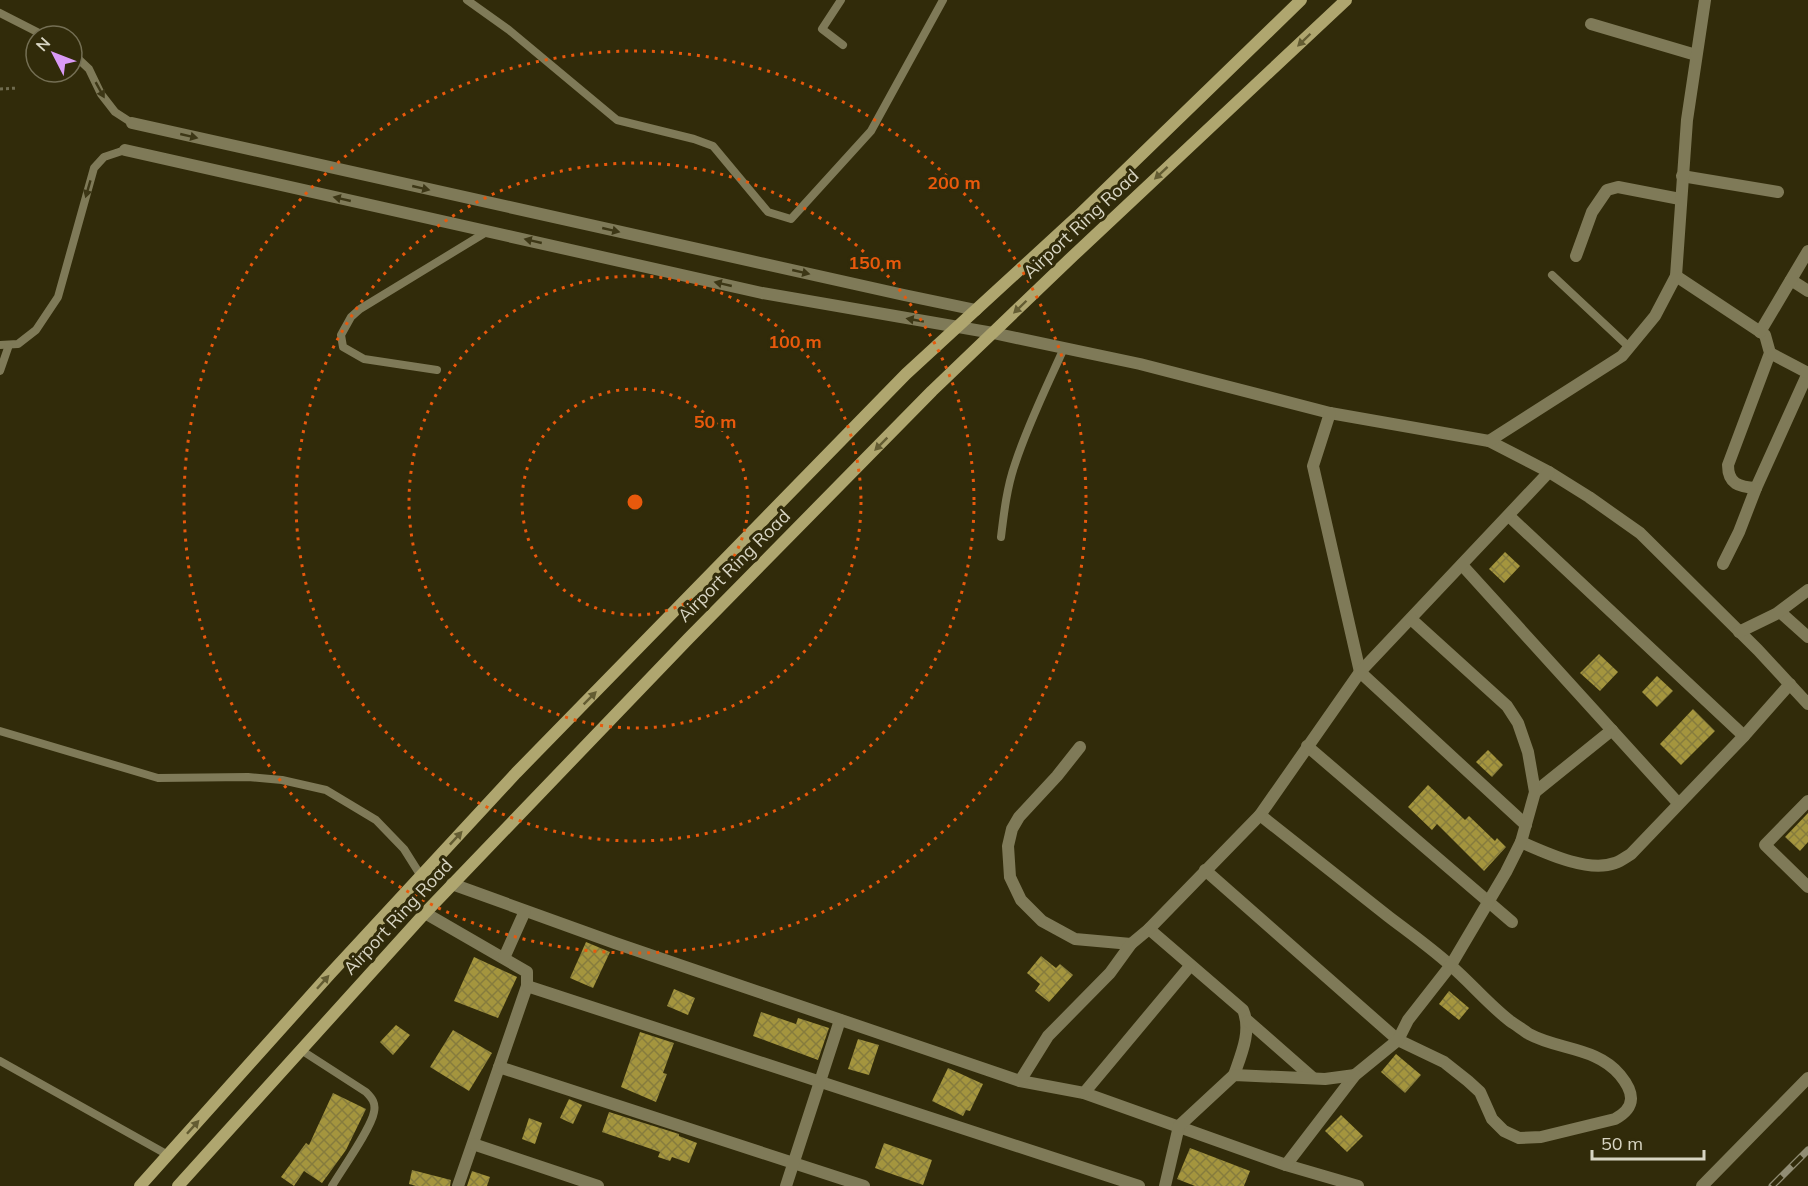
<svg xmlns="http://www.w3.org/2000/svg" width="1808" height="1186" font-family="Mulish,sans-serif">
  <defs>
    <pattern id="building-cross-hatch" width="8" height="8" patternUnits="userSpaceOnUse" patternTransform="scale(1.5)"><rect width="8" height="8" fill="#a4953e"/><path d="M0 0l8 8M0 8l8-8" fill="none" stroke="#867c3d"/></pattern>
  </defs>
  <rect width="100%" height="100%" fill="#312b0a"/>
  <g fill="url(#building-cross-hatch)">
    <path d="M1505 552 1520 566 1504 583 1489 569Z"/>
    <path d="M1599 654 1618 672 1600 691 1580 673Z"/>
    <path d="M1657 676 1673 691 1657 707 1642 692Z"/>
    <path d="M1693 709 1715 731 1681 765 1660 744Z"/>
    <path d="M1488 750 1503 765 1492 777 1476 762Z"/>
    <path d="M1428 785 1465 820 1469 816 1495 841 1497 838 1506 847 1484 871 1437 824 1432 830 1408 807Z"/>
    <path d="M1808 813V842L1800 851 1785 837Z"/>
    <path d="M586 942 610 952 593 988 570 978Z"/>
    <path d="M1041 956 1056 968 1060 964 1073 975 1049 1002 1035 991 1040 984 1027 973Z"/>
    <path d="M474 957 517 977 498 1018 454 1001Z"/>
    <path d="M674 989 695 998 688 1015 667 1006Z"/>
    <path d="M1449 991 1469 1008 1459 1020 1439 1004Z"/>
    <path d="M761 1012 796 1024 798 1018 829 1028 818 1060 753 1036Z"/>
    <path d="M396 1025 410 1035 393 1055 380 1042Z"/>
    <path d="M453 1030 492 1053 469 1091 430 1067Z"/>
    <path d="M640 1032 674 1043 663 1073 667 1074 656 1102 621 1087Z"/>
    <path d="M858 1039 879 1045 869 1075 848 1069Z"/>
    <path d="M1396 1054 1421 1075 1405 1093 1381 1072Z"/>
    <path d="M948 1068 983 1084 970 1111 966 1110 963 1116 932 1101Z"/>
    <path d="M333 1093 366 1109 346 1150 322 1183 304 1171 294 1186 281 1177 306 1143 309 1145Z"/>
    <path d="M569 1099 582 1105 573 1124 560 1118Z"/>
    <path d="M609 1112 679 1134V1136L697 1143 689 1163 672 1157 670 1161 658 1157 660 1152 602 1132Z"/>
    <path d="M1341 1115 1363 1136 1347 1152 1325 1131Z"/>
    <path d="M529 1118 542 1123 535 1144 522 1139Z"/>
    <path d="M884 1143 932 1160 923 1185 875 1168Z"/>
    <path d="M1190 1148 1250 1171 1244 1186H1195L1177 1179Z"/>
    <path d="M412 1170 451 1180 450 1186H416L409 1184Z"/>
    <path d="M472 1171 490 1177 487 1186H467Z"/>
  </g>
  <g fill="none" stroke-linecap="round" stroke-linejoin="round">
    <path stroke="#6f6b4f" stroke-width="3" stroke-dasharray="3 3" stroke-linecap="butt" d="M0 89 18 88"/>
    <g stroke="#7f7a58" stroke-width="8">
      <path d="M467 0 509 30 617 120 694 139 713 146 768 212 791 219 871 131 943 0"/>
      <path d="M841 0 822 29 843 45"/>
      <path d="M0 13 45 36"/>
      <path d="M72 53 89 69 101 94 115 112 132 123"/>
      <path d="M1552 275 1629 347"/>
      <path d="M0 345 18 344 36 330 58 297 94 168 104 157 125 150"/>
      <path d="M437 370 364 359 343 347 341 335 351 317 360 309 488 231"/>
      <path d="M0 371 9 345"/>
      <path d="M1001 537C1004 512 1007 487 1015 464 1028 424 1047 386 1064 348"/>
      <path d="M0 731 158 778 248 777 282 780 326 790 376 820 404 849 421 876"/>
      <path d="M301 1050 366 1092C372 1098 376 1103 374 1112 371 1129 342 1169 332 1186"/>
      <path d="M0 1061 168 1155"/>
    </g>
    <g stroke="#7f7a58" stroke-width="12">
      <path d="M1591 24 1696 55"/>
      <path d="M132 123 904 295 976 310"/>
      <path d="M125 150 762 293 993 333 1140 364 1330 413 1489 441 1549 472 1589 497 1640 533 1758 650 1808 704"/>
      <path d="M1682 176 1778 192"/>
      <path d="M1576 256 1592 212 1607 190 1618 187 1680 199"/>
      <path d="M1676 276 1765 335 1770 353 1728 465C1728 484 1739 487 1756 488L1808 373"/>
      <path d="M1791 280 1808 291"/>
      <path d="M1760 332 1808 251"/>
      <path d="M1770 353 1808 373"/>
      <path d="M1330 413 1313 466 1360 672 1526 825"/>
      <path d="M1489 441 1622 356 1655 316 1676 276 1687 120 1705 0"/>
      <path d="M1509 516 1744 736"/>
      <path d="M1723 564 1739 532 1756 488"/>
      <path d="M1462 565 1678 803"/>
      <path d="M1780 612 1808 637"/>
      <path d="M1739 632 1776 614 1808 590"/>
      <path d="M1307 746 1512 922"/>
      <path d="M1080 747 1057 776 1019 817 1012 829 1008 846 1010 877 1021 900 1042 921 1075 939 1131 944"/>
      <path d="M1535 792 1612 730"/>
      <path d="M1808 801 1765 845 1808 887"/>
      <path d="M1521 842C1546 853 1588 873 1615 863 1621 861 1626 857 1631 854L1744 736 1790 684"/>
      <path d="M1205 870 1398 1040 1444 1062 1468 1081 1480 1092 1492 1119 1504 1131 1519 1138 1541 1137 1615 1119C1637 1107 1634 1092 1620 1075 1597 1047 1558 1050 1529 1034 1523 1030 1516 1025 1510 1021 1488 1004 1471 983 1450 965 1431 948 1410 933 1389 917 1346 883 1303 849 1260 815"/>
      <path d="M452 884 615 943 1020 1081 1084 1093 1286 1165 1358 1186"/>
      <path d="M425 913 527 972V986L458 1186"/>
      <path d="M1149 929 1243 1010C1252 1031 1241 1055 1234 1075"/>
      <path d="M504 958 525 911"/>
      <path d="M527 986 1139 1186"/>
      <path d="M1248 1021 1313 1078"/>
      <path d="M499 1067 864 1186"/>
      <path d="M1020 1081 1048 1036 1110 973 1131 944 1149 929 1260 815 1360 672 1549 472"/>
      <path d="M1084 1093 1190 966"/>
      <path d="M473 1144 598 1186"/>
      <path d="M1286 1165 1355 1075 1398 1040 1408 1020 1451 965 1506 872 1521 842 1535 792 1528 752 1518 723 1507 706 1411 619"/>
      <path d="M786 1186 840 1020"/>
      <path d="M1165 1186 1179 1126 1234 1075 1325 1079 1355 1075"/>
      <path d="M1702 1186 1808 1078"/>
    </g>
    <g stroke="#afa66f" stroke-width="12">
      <path d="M140 1186 330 974 516 773 906 374 1077 217 1301 0"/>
      <path d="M178 1186 425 913 688 639 932 391 1074 255 1346 0"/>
    </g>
    <g stroke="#918d74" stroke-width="7">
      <path id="rail" d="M1772 1186 1808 1150"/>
    </g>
    <use href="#rail" stroke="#312b0a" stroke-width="4.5" stroke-dasharray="14" stroke-linecap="butt"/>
  </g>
  <defs><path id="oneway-solid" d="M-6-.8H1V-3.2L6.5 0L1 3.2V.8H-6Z" transform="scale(1.5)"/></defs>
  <g fill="#635c32">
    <use href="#oneway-solid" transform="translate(1304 40) rotate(136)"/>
    <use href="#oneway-solid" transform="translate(1161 173) rotate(137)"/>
    <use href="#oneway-solid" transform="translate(1020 307) rotate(136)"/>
    <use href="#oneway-solid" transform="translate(881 444) rotate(135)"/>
    <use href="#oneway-solid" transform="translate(590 698) rotate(-45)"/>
    <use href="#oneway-solid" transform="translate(456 838) rotate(-47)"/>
    <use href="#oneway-solid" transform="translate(323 982) rotate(-48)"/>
    <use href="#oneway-solid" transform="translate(193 1127) rotate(-48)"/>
  </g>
  <g fill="#3d3716">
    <use href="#oneway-solid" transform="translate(100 90) rotate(61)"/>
    <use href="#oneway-solid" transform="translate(189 136) rotate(13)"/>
    <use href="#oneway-solid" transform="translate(421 188) rotate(13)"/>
    <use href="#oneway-solid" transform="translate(88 189) rotate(106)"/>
    <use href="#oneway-solid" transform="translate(342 199) rotate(-167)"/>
    <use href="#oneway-solid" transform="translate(611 230) rotate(13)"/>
    <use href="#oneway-solid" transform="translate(533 241) rotate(-167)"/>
    <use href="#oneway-solid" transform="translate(801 272) rotate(13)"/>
    <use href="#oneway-solid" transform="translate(723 284) rotate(-167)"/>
    <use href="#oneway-solid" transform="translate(915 320) rotate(-170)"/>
  </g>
  <g fill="none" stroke="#e8590c" stroke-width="3" stroke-dasharray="3 6">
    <circle cx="635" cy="502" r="113"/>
    <circle cx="635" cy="502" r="226"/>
    <circle cx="635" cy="502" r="339"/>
    <circle cx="635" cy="502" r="451"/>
  </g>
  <g text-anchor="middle" stroke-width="6" stroke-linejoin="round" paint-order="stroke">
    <g font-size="18" fill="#d8d5c3" stroke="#312b0a">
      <text transform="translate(1081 224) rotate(-43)" y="6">Airport Ring Road</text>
      <text transform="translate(734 566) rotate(-45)" y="6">Airport Ring Road</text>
      <text transform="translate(398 917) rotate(-47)" y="6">Airport Ring Road</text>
    </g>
  </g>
  <circle cx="635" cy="502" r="9" fill="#e8590c" stroke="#312b0a" stroke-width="3"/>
  <g font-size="18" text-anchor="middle" font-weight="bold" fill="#e8590c" stroke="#312b0a" stroke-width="6" stroke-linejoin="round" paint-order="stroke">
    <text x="954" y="189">200 m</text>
    <text x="875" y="269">150 m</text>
    <text x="795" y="348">100 m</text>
    <text x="715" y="428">50 m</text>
  </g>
  <g transform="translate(54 54) rotate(312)"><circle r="28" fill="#312b0a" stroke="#746f54" stroke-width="1.5"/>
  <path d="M0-4.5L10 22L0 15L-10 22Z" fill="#da9af6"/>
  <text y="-9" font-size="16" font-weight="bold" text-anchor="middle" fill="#d8d5c3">N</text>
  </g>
  <path d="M1592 1150v9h112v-9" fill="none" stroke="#d8d5c3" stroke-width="3"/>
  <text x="1601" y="1150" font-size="18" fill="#d8d5c3" stroke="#312b0a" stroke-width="4.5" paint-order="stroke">50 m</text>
</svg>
